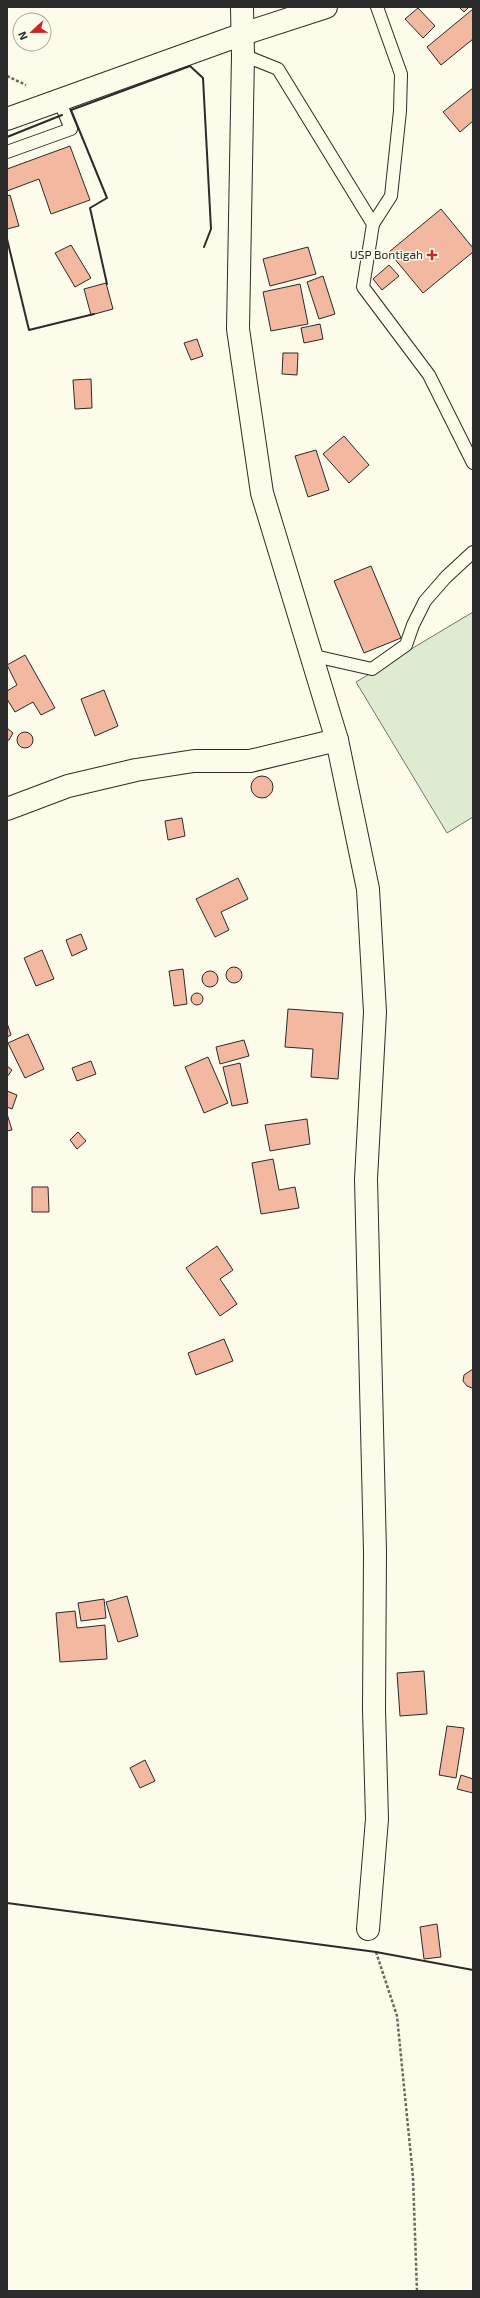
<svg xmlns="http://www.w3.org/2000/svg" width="480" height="2298" font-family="'Exo 2',sans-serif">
  <rect width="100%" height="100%" fill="#fdfbea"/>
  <path fill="#deebd1" stroke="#74746e" d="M473 612V817L447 833 356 682Z"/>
  <g fill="#f2b8a0" stroke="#2b2b2b">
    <path d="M459 7H469L464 12Z"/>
    <path d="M418 8 435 26 423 38 405 19Z"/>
    <path d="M473 9V39L441 65 427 47Z"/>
    <path d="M473 88V121L460 132 443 112Z"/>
    <path d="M70 146 90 200 51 214 39 179 7 191V169Z"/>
    <path d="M10 195 19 226 7 229V196Z"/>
    <path d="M441 209 473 248V252L423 293 389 252Z"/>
    <path d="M71 245 91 278 75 287 55 253Z"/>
    <path d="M308 247 316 274 270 286 263 259Z"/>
    <path d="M389 265 399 276 382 290 373 279Z"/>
    <path d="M323 276 335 314 319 319 307 282Z"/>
    <path d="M106 283 113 309 91 315 84 289Z"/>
    <path d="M300 284 308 324 271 331 263 292Z"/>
    <path d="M320 324 323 339 304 343 301 328Z"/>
    <path d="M197 339 203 356 191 360 184 343Z"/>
    <path d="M283 353H298L297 375 282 374Z"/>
    <path d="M91 379 92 408 75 409 73 380Z"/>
    <path d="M344 436 369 465 349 483 323 454Z"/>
    <path d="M316 450 329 490 308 497 295 456Z"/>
    <path d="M371 566 401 638 364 653 334 581Z"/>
    <path d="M25 655 55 708 41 715 33 702 15 712 7 699V691L17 685 7 665Z"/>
    <path d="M104 690 118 726 95 736 81 699Z"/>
    <path d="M7 728 13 733 9 740H7Z"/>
    <circle cx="25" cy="740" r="8"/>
    <circle cx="262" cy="787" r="11"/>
    <path d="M182 818 185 836 168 840 165 821Z"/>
    <path d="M238 878 248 899 221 912 229 930 215 937 196 899Z"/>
    <path d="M81 934 87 949 72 956 66 940Z"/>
    <path d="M42 950 54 979 36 986 24 958Z"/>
    <circle cx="234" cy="975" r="8"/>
    <path d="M183 969 187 1004 174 1006 169 971Z"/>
    <circle cx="210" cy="979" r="8"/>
    <circle cx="197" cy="999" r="6"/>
    <path d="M288 1009 343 1013 338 1079 311 1077 313 1049 285 1047Z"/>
    <path d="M7 1023 11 1035 7 1037Z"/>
    <path d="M28 1034 44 1069 25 1078 8 1043Z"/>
    <path d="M244 1040 249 1056 220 1064 216 1047Z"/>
    <path d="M208 1057 228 1103 204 1113 185 1067Z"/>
    <path d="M91 1061 96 1074 77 1081 72 1068Z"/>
    <path d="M240 1063 248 1103 232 1106 223 1067Z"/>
    <path d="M7 1066 12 1070 7 1077Z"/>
    <path d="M7 1091 17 1095 12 1109 7 1107Z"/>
    <path d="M7 1114 12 1130 7 1131Z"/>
    <path d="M307 1119 310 1144 270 1151 265 1125Z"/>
    <path d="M78 1132 86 1141 77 1149 70 1140Z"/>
    <path d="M273 1159 279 1190 295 1187 299 1208 261 1214 252 1163Z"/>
    <path d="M32 1187H48L49 1212H32Z"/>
    <path d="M217 1246 233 1270 220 1279 237 1304 220 1316 186 1268Z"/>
    <path d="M224 1339 233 1361 196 1375 188 1353Z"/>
    <path d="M473 1369V1388H472L467 1386 463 1381 464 1375Z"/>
    <path d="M127 1596 138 1636 118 1642 106 1602Z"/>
    <path d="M104 1599 106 1618 81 1621 78 1603Z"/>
    <path d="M75 1611 77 1628 105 1625 107 1659 60 1662 56 1613Z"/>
    <path d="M424 1671 427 1714 400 1716 397 1673Z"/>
    <path d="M447 1726 464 1728 456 1778 439 1775Z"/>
    <path d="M145 1760 155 1781 140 1788 130 1768Z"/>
    <path d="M461 1775 473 1779V1793L457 1789Z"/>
    <path d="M437 1924 441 1957 424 1959 420 1927Z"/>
  </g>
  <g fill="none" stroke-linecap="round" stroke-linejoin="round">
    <g stroke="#2b2b2b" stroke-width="14">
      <g id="lane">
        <path d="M243 55 278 69 373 224 363 287 429 375 473 463"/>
        <path d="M7 152 71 129 59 100"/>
        <path d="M373 224 391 196 400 111 401 74 377 7"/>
        <path d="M310 655 372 669 406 645 413 625 425 601 446 577 473 552"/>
      </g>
    </g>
    <g stroke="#2b2b2b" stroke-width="24">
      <g id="street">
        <path d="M242 7 243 55 238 329 262 493 337 740 368 889 375 1012 366 1179 375 1552 374 1709 377 1819 368 1929"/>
        <path d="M7 119 243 34 326 7"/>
        <path d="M7 809 68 786 136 770 194 761H250L337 740"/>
      </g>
    </g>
    <g stroke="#6a6964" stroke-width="2.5" stroke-dasharray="3 2" stroke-linecap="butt">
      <path d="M7 76 26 85"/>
      <path d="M376 1952 397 2016 413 2177 417 2291"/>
    </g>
    <use href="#lane" stroke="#fdfbea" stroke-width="12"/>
    <use href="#street" stroke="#fdfbea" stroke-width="22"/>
    <g stroke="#2b2b2b" stroke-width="2">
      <path d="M7 137 62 115"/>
      <path d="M7 239 29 330 94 314"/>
      <path d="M107 284 90 208 107 198 71 110 190 66 203 78 211 229 204 247"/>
      <path d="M7 1903 376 1952 473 1970"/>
    </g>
  </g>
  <path fill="#c62828" stroke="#fdfbea" stroke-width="1.5" d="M430 249h4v4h4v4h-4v4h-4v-4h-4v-4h4z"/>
  <g text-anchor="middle" stroke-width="3" stroke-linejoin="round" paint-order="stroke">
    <g font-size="12" fill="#2b2b2b" stroke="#fdfbea" text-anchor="end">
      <text x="423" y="259">USP Bontigah</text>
    </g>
  </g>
  <rect width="480" height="2298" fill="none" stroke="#2b2b2b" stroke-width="16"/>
  <g transform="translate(32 32) rotate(248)"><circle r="19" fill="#fdfbea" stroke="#a9a89e"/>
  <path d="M0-3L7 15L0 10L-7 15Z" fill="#c62828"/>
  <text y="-6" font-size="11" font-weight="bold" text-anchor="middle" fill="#2b2b2b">N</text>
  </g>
</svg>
